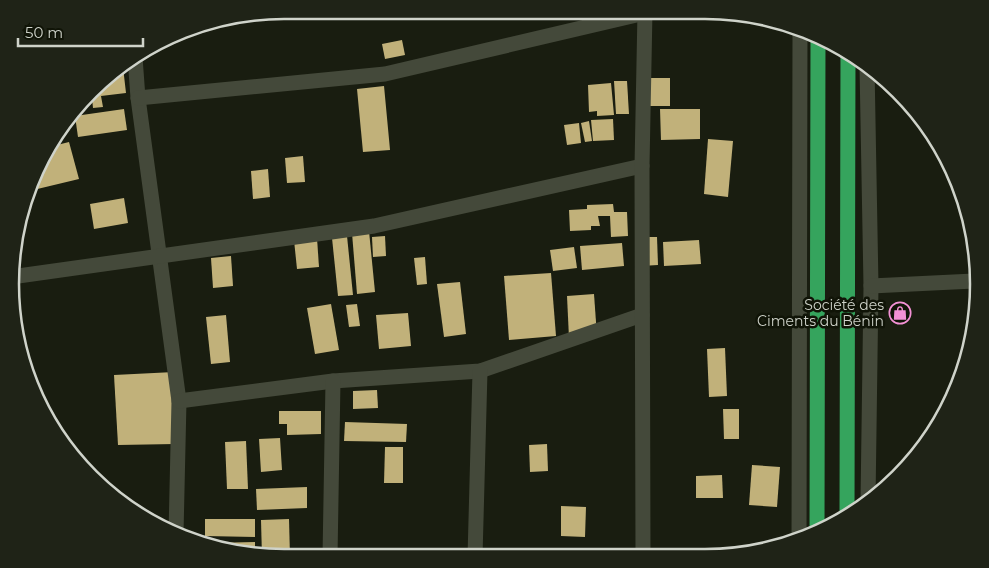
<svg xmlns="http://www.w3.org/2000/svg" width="989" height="568" font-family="Montserrat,sans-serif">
  <rect width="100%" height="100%" fill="#191d10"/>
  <g fill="#c1b17a">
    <path d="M598 10H626L599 24Z"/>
    <path d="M402 40 405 55 385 59 382 44Z"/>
    <path d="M117 67H123L126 93 101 96 103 107 93 108 92 98H87Z"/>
    <path d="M647 78H670V106H646Z"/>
    <path d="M614 81H627L629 114H616Z"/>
    <path d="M611 83 614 115 597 116V111L589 112 588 85Z"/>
    <path d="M384 86 390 150 363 152 357 89Z"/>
    <path d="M124 109 127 130 78 137 75 116Z"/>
    <path d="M660 109H700V139L661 140Z"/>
    <path d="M613 119 614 140 593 141 591 120Z"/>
    <path d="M589 121 592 141 585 142 581 123Z"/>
    <path d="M579 123 581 143 567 145 564 125Z"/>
    <path d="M708 139 733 141 728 197 704 194Z"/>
    <path d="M69 142 79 179 29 191 49 147Z"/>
    <path d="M303 156 305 182 287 183 285 158Z"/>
    <path d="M268 169 270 197 253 199 251 171Z"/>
    <path d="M124 198 128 223 94 229 90 204Z"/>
    <path d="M613 204 614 212H627L628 236 611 237 610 216H598L600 226H591V230L570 231 569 210 587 209V205Z"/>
    <path d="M369 231 375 292 357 294 352 233Z"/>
    <path d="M347 236 353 295 338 296 332 238Z"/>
    <path d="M385 236 386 256 373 257 372 237Z"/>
    <path d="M640 237H657L658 265 641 266Z"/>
    <path d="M317 238 319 267 297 269 294 240Z"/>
    <path d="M699 240 701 264 664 266 663 242Z"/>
    <path d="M622 243 624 266 582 270 580 246Z"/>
    <path d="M574 247 577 268 553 271 550 250Z"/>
    <path d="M231 256 233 286 213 288 211 258Z"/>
    <path d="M425 257 427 284 417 285 414 258Z"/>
    <path d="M551 273 556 336 509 340 504 276Z"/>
    <path d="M460 282 466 334 444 337 437 284Z"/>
    <path d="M594 294 597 336 569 338 567 296Z"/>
    <path d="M331 304 339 350 315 354 307 308Z"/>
    <path d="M357 304 360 326 349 327 346 305Z"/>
    <path d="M408 313 411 346 379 349 376 315Z"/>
    <path d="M226 315 230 362 211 364 206 317Z"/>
    <path d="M725 348 727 396 709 397 707 349Z"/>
    <path d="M174 372 175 444 118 445 114 375Z"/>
    <path d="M377 390 378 408 353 409V391Z"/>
    <path d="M723 409H739V439H724Z"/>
    <path d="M279 411H321V434L287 435V424H279Z"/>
    <path d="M345 422 407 424 406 442 344 441Z"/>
    <path d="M280 438 282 470 261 472 259 439Z"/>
    <path d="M246 441 248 489H227L225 442Z"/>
    <path d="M547 444 548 471 530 472 529 445Z"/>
    <path d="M385 447H403V483H384Z"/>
    <path d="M752 465 780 467 777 507 749 505Z"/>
    <path d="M722 475 723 498H696V476Z"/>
    <path d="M307 487V508L257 510 256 489Z"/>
    <path d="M561 506 586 507 585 537 561 536Z"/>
    <path d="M205 519H255V537L205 536Z"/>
    <path d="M289 519 290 557H262L261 520Z"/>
    <path d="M255 542V555L211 546V543Z"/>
  </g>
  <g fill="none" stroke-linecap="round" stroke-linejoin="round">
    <g stroke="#44493a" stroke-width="15">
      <path d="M135 57 138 98 179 401 176 534"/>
      <path d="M867 66 871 286 868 501"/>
      <path d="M138 98 385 74 645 13"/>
      <path d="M11 277 374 226 642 166"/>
      <path d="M871 286 974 281"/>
      <path d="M179 401 333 381 480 371 642 315"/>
      <path d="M799 541 800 28"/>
      <path d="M330 557 333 381"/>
      <path d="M475 557 480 371"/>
      <path d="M643 557 642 166 645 11"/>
    </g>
    <g stroke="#35a45d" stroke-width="15">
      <path d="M847 518 848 52"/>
      <path d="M817 533 818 37"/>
    </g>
  </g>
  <defs>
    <g id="shop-ring" transform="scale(1.125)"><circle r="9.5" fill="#101407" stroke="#f391d5" stroke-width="1.5"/><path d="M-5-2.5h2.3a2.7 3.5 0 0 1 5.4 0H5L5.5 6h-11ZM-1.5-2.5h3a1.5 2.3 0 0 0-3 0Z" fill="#f391d5"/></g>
  </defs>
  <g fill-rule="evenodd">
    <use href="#shop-ring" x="900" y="313"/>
  </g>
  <g text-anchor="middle" stroke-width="5" stroke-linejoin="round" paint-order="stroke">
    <g font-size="14" fill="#cfd3ca" stroke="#101407" text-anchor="end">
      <text x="884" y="310">Société des<tspan x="884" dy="16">Ciments du Bénin</tspan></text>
    </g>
  </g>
  <path d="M0 0H989V568H0ZM284 19H705A265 265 0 0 1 970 284V284A265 265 0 0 1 705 549H284A265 265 0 0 1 19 284V284A265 265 0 0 1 284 19Z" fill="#1f2317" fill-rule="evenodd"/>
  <path fill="none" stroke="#cfd3ca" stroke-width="2.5" d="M284 19H705A265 265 0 0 1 970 284V284A265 265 0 0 1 705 549H284A265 265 0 0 1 19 284V284A265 265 0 0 1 284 19Z"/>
  <path d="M18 38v8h125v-8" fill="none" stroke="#cfd3ca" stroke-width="2.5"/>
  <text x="25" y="38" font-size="15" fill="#cfd3ca" stroke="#101407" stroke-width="4" paint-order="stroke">50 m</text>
</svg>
